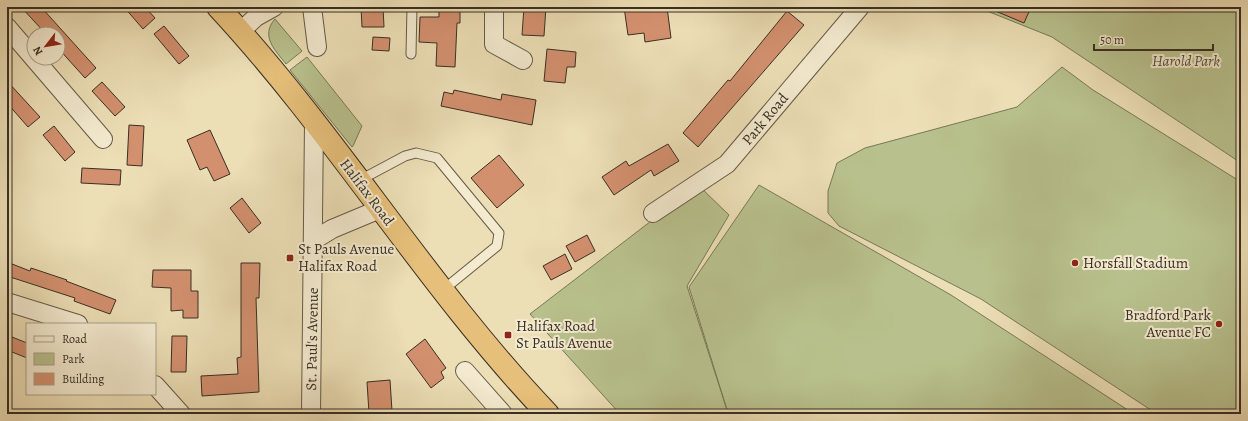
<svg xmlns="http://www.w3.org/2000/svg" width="1248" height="421" font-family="Alegreya,serif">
  <rect width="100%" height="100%" fill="#ecdeb5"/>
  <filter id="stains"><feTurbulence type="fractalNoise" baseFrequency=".005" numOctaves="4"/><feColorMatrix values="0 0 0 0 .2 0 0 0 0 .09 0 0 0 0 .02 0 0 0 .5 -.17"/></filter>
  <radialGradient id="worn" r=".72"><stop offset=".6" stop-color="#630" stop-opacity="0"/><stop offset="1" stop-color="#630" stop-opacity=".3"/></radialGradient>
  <g fill="#b8c18d" stroke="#787858">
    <path d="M977 7H1241V163L1052 37Z"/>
    <path d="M275 19 302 51 286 64C275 50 260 36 275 19Z"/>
    <path d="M307 57 362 126 353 146 352 147 290 70Z"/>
    <path d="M1062 67 1093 90 1241 182V414H1157L981 299 839 226 828 213V191L837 163 865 148 1017 107Z"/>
    <path d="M698 185 729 215 687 286 728 413 689 287 759 185 951 295 1134 414H620L530 314Z"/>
  </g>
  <g fill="#d3906f" stroke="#392f24">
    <path d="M21 7H41L96 68 85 78 58 48V34H46Z"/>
    <path d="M124 7H145L155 18 143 29Z"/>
    <path d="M361 7H383L384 27H362Z"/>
    <path d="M439 7H460V23H457L455 67 436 66 437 43 419 42 420 17H439Z"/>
    <path d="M524 7H546L544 36 522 35Z"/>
    <path d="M624 7H653V9L667 7 671 38 645 42 644 33 628 35Z"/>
    <path d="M986 7H1031L1024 23Z"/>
    <path d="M787 11 804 25 698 147 683 133 728 80 730 81Z"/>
    <path d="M164 26 189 56 179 64 154 34Z"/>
    <path d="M373 37 390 38 389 51 372 50Z"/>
    <path d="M547 49 576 52 575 67H567L565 83 544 81Z"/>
    <path d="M7 81 40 117 28 127 7 103Z"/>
    <path d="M102 82 125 107 115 116 92 91Z"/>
    <path d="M454 90 501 100 502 94 536 100 532 125 441 106 444 92 453 94Z"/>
    <path d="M129 125 144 126 142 166 127 165Z"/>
    <path d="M54 126 75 152 65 161 43 135Z"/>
    <path d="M210 130 230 174 214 181 207 167 200 170 187 140Z"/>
    <path d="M668 144 679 161 654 176 651 170 614 195 602 177 626 161 629 166Z"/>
    <path d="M499 155 524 185 497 208 471 178Z"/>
    <path d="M82 168 121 170 120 185 81 183Z"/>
    <path d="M242 198 261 223 249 233 230 208Z"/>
    <path d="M587 235 595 251 575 262 566 246Z"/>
    <path d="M565 254 572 269 551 280 543 266Z"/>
    <path d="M7 262 30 271 31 268 67 280 66 281 116 300 110 314 74 301 75 298 7 276Z"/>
    <path d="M241 263H260L259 298H256L259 392 202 396 201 376 238 374 237 358 241 357Z"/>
    <path d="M153 270H191V291H198V318H183V310L171 311V288L152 287Z"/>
    <path d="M172 336H187L186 372H171Z"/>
    <path d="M12 337 27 343V358L7 350Z"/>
    <path d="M425 339 446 368 441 372 444 378 431 388 406 354Z"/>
    <path d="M390 380 392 411 369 413 367 382Z"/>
  </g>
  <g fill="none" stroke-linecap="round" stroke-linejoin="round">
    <g stroke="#665b48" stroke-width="11">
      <g id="service">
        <path d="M411 54 412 7"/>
        <path d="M360 180 405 156 416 153 437 158 499 233 497 246 443 290"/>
      </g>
    </g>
    <g stroke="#665b48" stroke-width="20">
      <g id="minor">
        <path d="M312 7 317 47"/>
        <path d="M494 7V44L523 60"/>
        <path d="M7 27 103 139"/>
        <path d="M240 32 256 17 274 7"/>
        <path d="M653 213 727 164 860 7"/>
        <path d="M314 240 332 229 380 209"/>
        <path d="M7 302 78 324"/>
        <path d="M465 371 503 414"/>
        <path d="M155 385 181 414"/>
        <path d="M311 414 314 123"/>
      </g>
    </g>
    <g stroke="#392f24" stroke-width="24">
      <path id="trunk" d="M218 7C337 135 427 287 548 414"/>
    </g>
    <use href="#service" stroke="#f3eacf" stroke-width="9"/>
    <use href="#minor" stroke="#f3eacf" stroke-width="18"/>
    <use href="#trunk" stroke="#e6bf7a" stroke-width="22"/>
  </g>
  <g fill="#8f2418" stroke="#f3eacf" stroke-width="1.5">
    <rect x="286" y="254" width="8" height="8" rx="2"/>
    <circle cx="1075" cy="263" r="4"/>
    <circle cx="1219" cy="324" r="4"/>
    <rect x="504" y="331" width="8" height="8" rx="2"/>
  </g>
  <g text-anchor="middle" stroke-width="4" stroke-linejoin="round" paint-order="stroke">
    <g font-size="15" font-style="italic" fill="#524c39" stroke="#f3eacf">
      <text x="1186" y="66">Harold Park</text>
    </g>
    <g font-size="15" fill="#392f24" stroke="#f3eacf">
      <text transform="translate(765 119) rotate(-50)" y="5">Park Road</text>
      <text transform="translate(367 192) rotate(53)" y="5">Halifax Road</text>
      <text transform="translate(312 339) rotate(-89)" y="5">St. Paul's Avenue</text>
    </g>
    <g font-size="15" fill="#392f24" stroke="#f3eacf" text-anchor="start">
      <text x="298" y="254">St Pauls Avenue<tspan x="298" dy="17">Halifax Road</tspan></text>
      <text x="1083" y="268">Horsfall Stadium</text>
      <text x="1211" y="320" text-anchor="end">Bradford Park<tspan x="1211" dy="17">Avenue FC</tspan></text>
      <text x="516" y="331">Halifax Road<tspan x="516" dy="17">St Pauls Avenue</tspan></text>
    </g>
  </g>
  <rect width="1248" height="421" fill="none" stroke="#ecdeb5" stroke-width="24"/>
  <rect x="8" y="8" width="1232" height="405" fill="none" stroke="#392f24" stroke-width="2"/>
  <rect x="12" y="12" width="1224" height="397" fill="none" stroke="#392f24"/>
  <rect x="26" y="323" width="130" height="72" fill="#f3eacf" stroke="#a99f8b"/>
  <rect x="34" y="336" width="20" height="6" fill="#f3eacf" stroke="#a99f8b"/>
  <text x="62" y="343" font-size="12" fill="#392f24">Road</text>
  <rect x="34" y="353" width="20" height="12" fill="#b8c18d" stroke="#a99f8b"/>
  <text x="62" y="363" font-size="12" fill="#392f24">Park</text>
  <rect x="34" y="373" width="20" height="12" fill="#d3906f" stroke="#a99f8b"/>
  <text x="62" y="383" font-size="12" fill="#392f24">Building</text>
  <g transform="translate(46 46) rotate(239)"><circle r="19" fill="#f3eacf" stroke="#a99f8b"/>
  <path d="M0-3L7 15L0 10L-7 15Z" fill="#8f2418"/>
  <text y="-6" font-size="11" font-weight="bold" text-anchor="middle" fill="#392f24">N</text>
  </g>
  <path d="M1094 44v6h119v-6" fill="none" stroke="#392f24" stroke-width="2"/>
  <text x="1100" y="44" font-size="12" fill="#392f24" stroke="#f3eacf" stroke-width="3" paint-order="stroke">50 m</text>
  <rect width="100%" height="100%" filter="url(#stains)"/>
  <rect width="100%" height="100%" fill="url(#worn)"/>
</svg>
